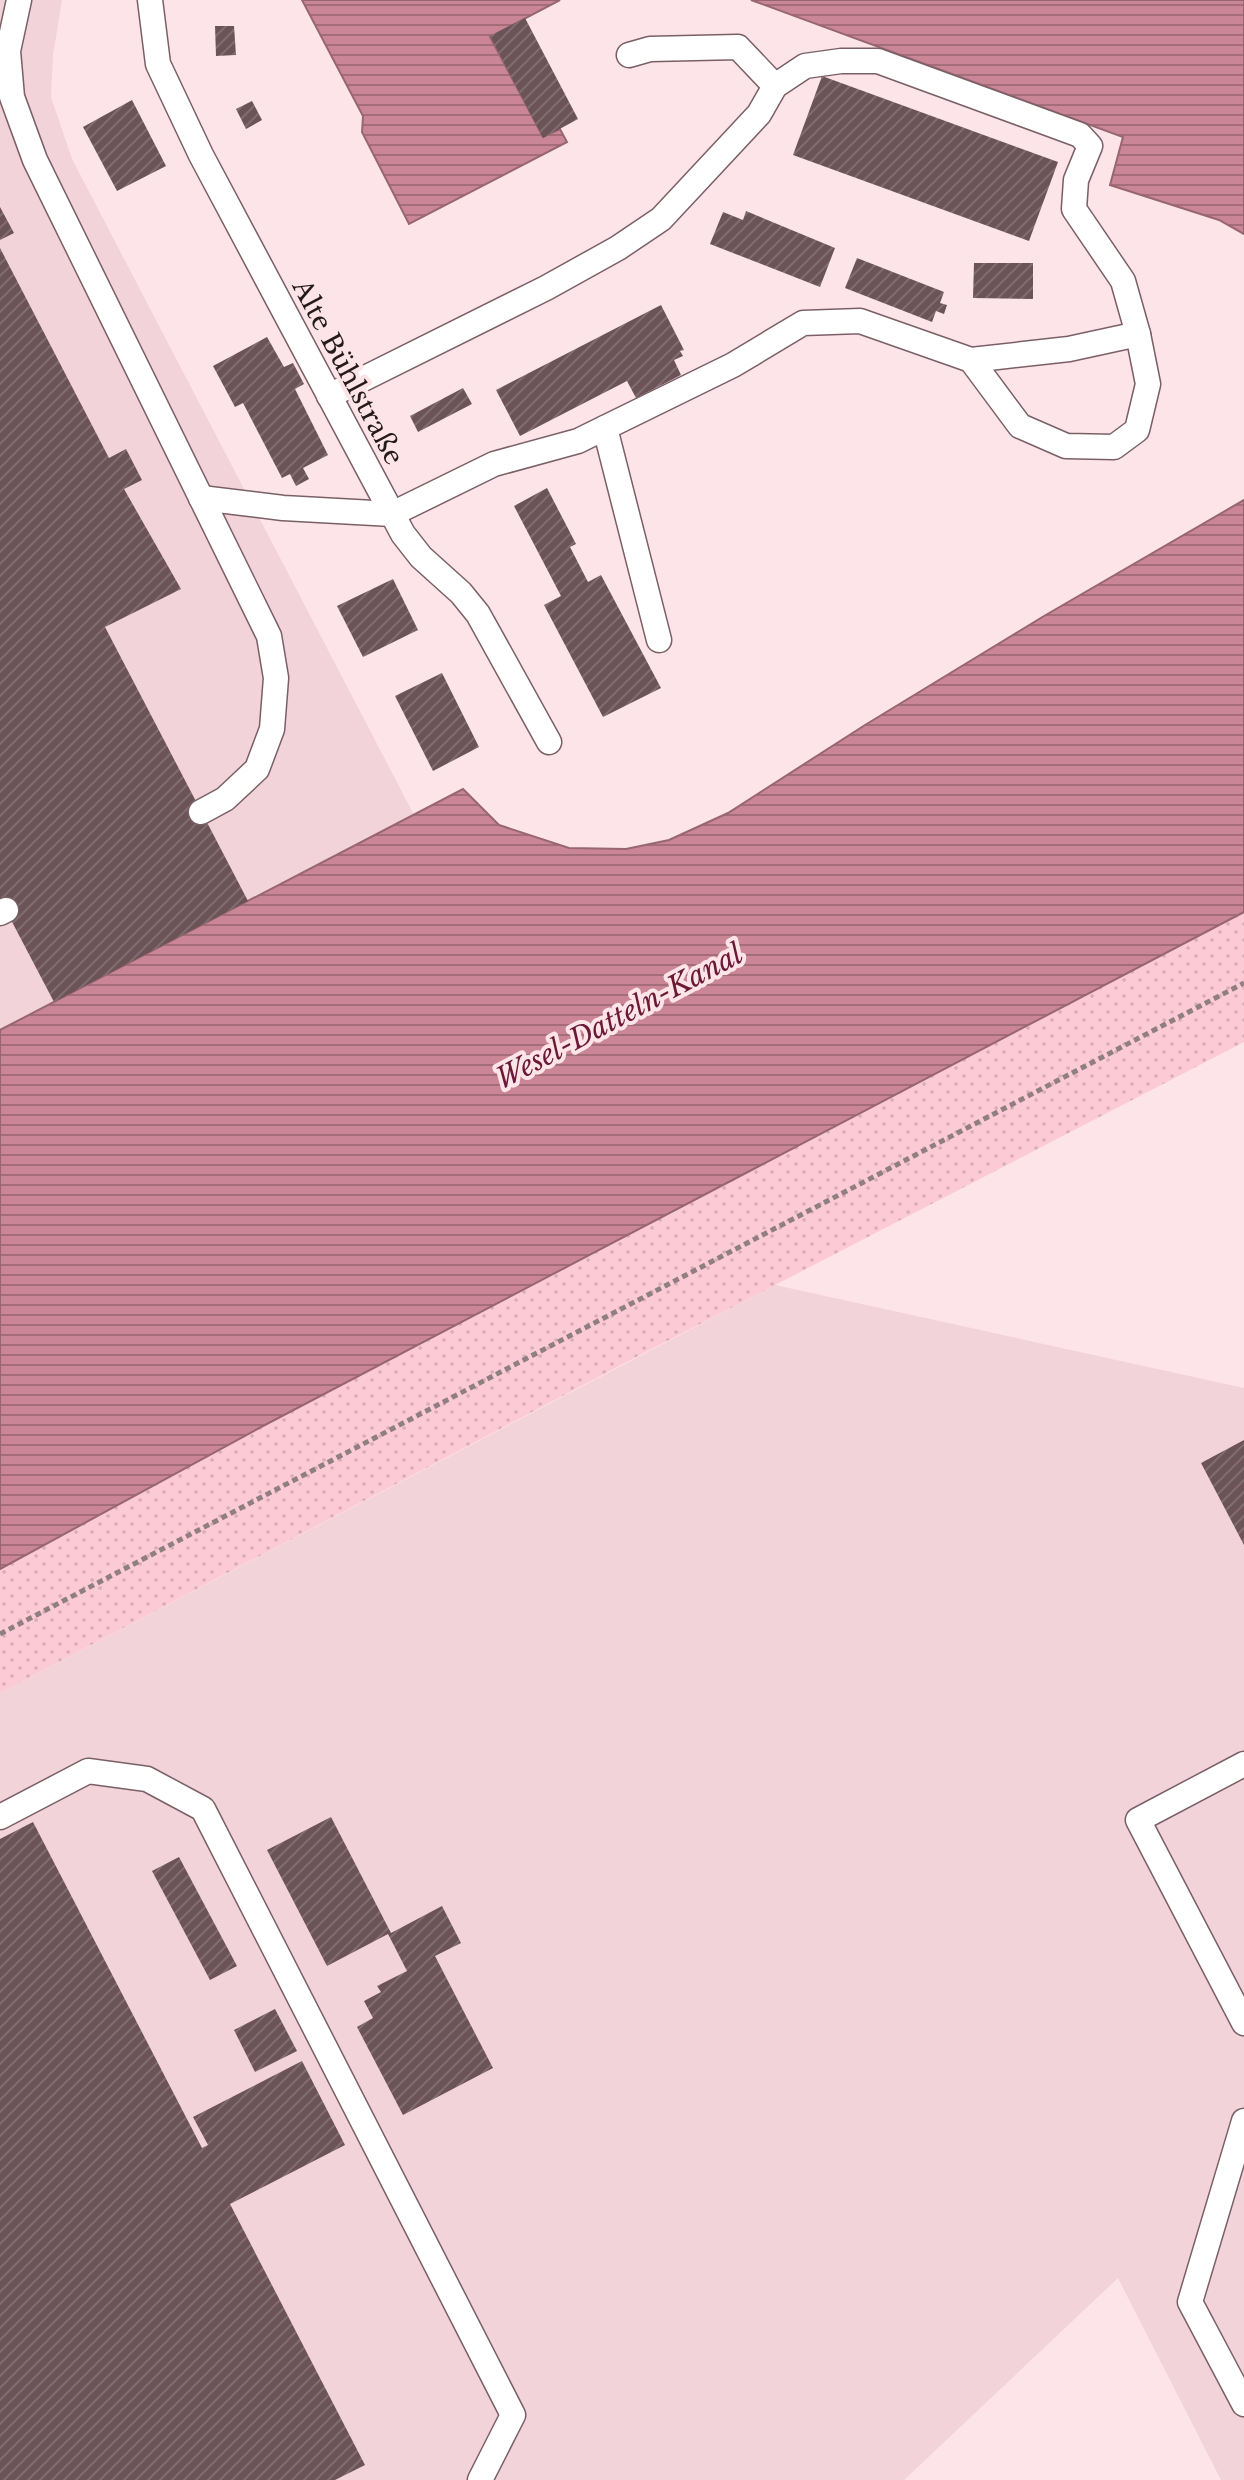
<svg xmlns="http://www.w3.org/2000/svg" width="1244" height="2480" font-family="'Libre Baskerville',serif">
  <defs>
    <pattern id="grass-dots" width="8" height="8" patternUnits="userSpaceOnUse" patternTransform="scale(2)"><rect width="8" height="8" fill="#fccad5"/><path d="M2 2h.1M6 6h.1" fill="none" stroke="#d8adb6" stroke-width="1.8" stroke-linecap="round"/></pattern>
    <pattern id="water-rules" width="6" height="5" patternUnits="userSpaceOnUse" patternTransform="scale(2)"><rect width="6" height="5" fill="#ca8696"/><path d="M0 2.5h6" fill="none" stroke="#a46d7a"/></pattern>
    <pattern id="building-hatch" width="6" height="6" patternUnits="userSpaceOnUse" patternTransform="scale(2)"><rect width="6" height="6" fill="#6c5358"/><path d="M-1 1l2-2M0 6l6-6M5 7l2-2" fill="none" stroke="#806d71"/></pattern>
  </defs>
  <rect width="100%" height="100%" fill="#fde4e9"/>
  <g fill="#f1d3d9">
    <path d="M0 0H62L53 55 51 97 72 159 414 815 0 1030Z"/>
    <path d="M775 1285 1244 1388V2480H1221L1118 2278 904 2480H0V1693Z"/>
  </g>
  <path fill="url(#grass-dots)" d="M1244 912V1042L642 1354 0 1693V1569L263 1426Z"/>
  <g fill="url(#water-rules)" stroke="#986671" stroke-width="2">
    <path d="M302 0H560L490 37 543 137 560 129 567 142 409 224 362 132 363 116Z"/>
    <path d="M751 0H1244V234L1219 220 1110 185 1123 137Z"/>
    <path d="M1244 500V912L263 1426 0 1569V1030L463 789 499 825 569 848 626 849 669 840 728 813 865 725 1044 616Z"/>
  </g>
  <g fill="url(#building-hatch)">
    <path d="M525 18 578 119 543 138 490 36Z"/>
    <path d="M215 26H234L236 55 216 56Z"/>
    <path d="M822 76 1058 162 1029 241 793 155Z"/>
    <path d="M132 100 166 166 117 191 83 127Z"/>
    <path d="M252 101 262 120 246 129 236 109Z"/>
    <path d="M0 207 14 233 0 240Z"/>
    <path d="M746 211 835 248 820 287 710 244 723 212 743 220Z"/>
    <path d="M0 248 109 458 126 449 142 480 124 489 181 589 105 627 248 901 54 1002 0 899Z"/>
    <path d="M857 258 944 292 940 303 947 305 944 314 936 311 932 322 845 288Z"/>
    <path d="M974 263H1033V299L973 298Z"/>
    <path d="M661 305 684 350 680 351 683 356 674 360 681 375 636 398 627 381 520 436 496 390Z"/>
    <path d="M267 337 284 367 293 363 304 384 295 389 328 455 303 468 309 479 296 486 290 474 282 478 243 403 235 407 213 366Z"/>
    <path d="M463 388 472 404 418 432 410 416Z"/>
    <path d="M547 488 576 544 570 547 588 582 601 575 661 688 603 717 544 605 561 596 514 506Z"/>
    <path d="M393 579 418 630 363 657 337 606Z"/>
    <path d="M442 673 479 747 433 771 395 696Z"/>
    <path d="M1244 1440V1545L1201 1463Z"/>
    <path d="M331 1817 391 1933 442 1906 461 1943 435 1956 493 2068 403 2115 357 2027 373 2018 364 2001 381 1992 377 1986 407 1971 388 1934 327 1966 267 1850Z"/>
    <path d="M33 1822 202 2148 208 2145 193 2117 302 2061 345 2145 230 2204 365 2465 335 2480H0V1839Z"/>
    <path d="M179 1857 237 1966 210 1980 152 1871Z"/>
    <path d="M275 2009 297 2051 255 2072 234 2030Z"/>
  </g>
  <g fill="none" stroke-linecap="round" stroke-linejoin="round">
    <g stroke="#7a6066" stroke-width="27">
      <g id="service">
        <path d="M19 0 8 51 12 97 35 160 269 636 276 678 272 729 257 769 225 799 201 812"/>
        <path d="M150 0 158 64 201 155 403 534 421 557 461 593 478 614 549 742"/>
        <path d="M629 55 650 49 738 47 775 86"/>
        <path d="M329 396 546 288 618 248 661 219 759 114 775 86 805 66 841 61H878L1080 135 1090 146 1076 180 1074 209 1123 281 1138 334 1148 384 1137 430 1114 447 1066 446 1020 426 971 360"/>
        <path d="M605 428 659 640"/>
        <path d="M201 498 283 508 392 514 494 464 578 441 733 365 803 323 860 321 971 360 1069 349 1138 334"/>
        <path d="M0 913 6 910"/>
        <path d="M1244 1764 1138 1820 1244 2023"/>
        <path d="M0 1817 88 1771 147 1779 203 1809 513 2415 480 2480"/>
        <path d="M1244 2121 1190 2302 1244 2404"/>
      </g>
    </g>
    <path stroke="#907f82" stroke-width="5" stroke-dasharray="6 4" stroke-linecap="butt" d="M0 1634 1244 983"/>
    <use href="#service" stroke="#fff" stroke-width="24"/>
  </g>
  <g text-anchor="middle" stroke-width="8" stroke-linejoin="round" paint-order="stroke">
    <g font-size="26" fill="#241a1c" stroke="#fde4e9">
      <text transform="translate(348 372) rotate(62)" y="9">Alte Bühlstraße</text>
    </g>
    <g font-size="28" font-style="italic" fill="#6b1a36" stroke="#fde4e9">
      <text transform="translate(619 1016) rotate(-28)" y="10">Wesel-Datteln-Kanal</text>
    </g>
  </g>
</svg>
